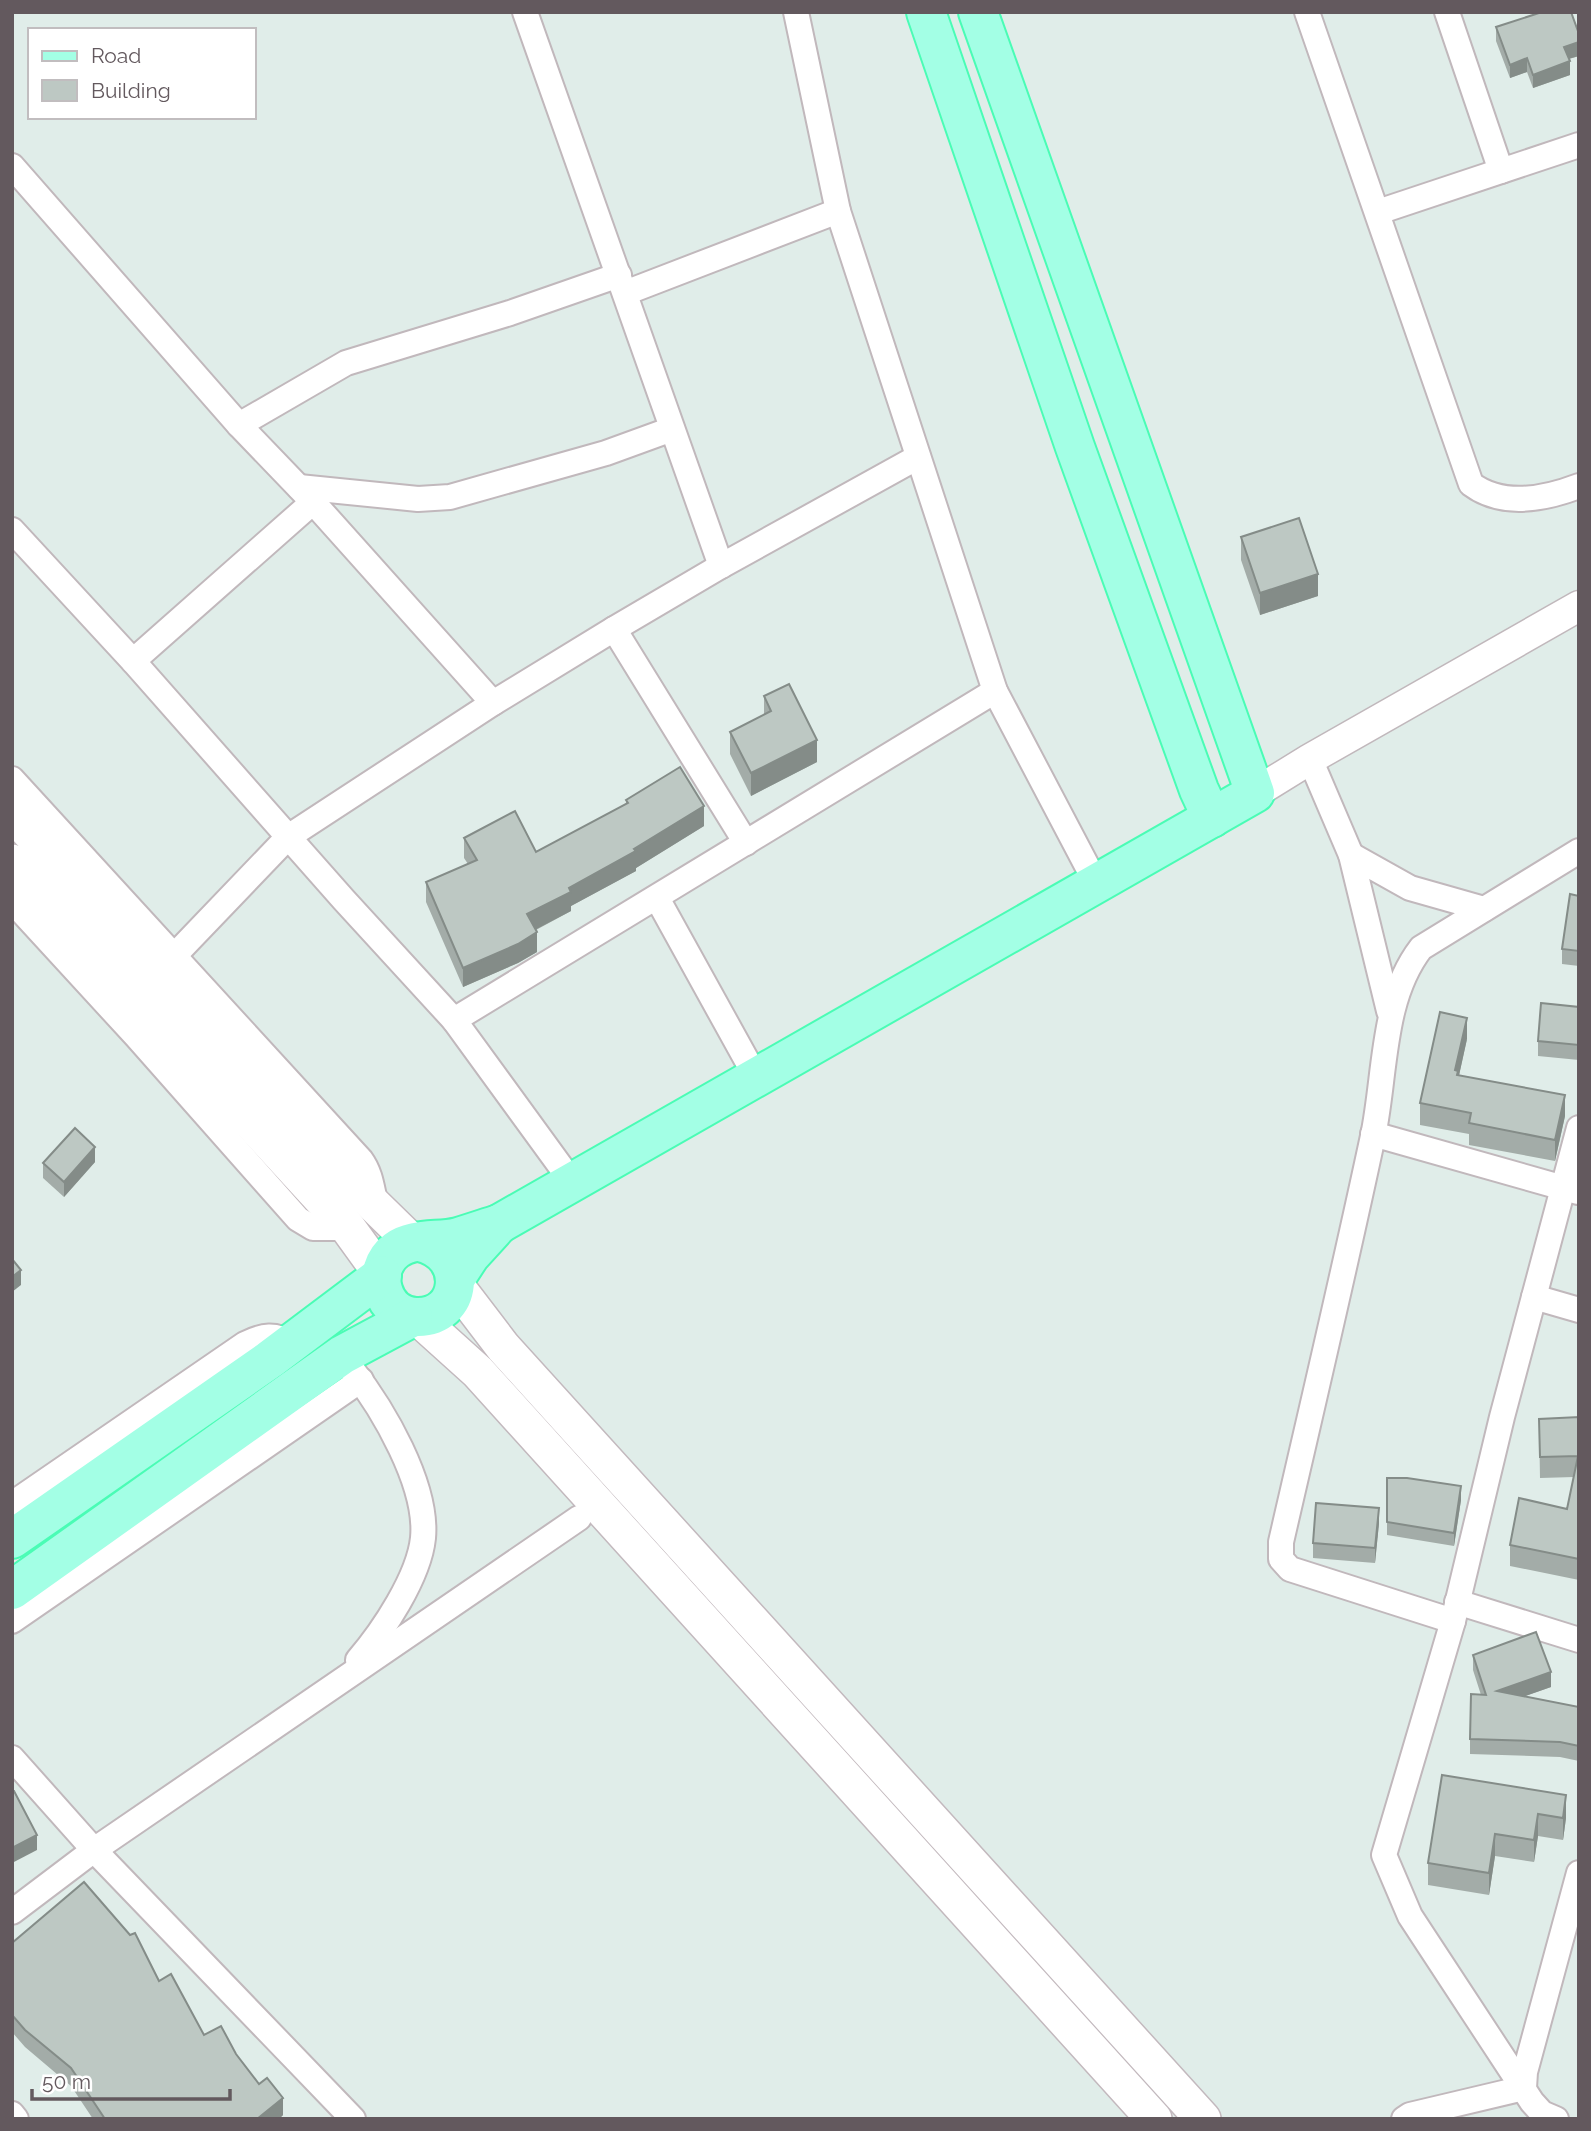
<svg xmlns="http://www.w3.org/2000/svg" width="1591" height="2131" font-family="Raleway,sans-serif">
  <rect width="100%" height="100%" fill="#e0ede9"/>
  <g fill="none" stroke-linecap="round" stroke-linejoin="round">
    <g stroke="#c1b8bc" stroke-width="28">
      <g id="minor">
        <path d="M525 12 721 566"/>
        <path d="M796 12 838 211 995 691 1096 883"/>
        <path d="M1307 12 1471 484C1503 508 1545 499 1579 486"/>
        <path d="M1447 12 1501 171"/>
        <path d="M12 166 239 425 313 502 493 703"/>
        <path d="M1378 212 1579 145"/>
        <path d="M625 293 838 211"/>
        <path d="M239 425 346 363 510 313 619 275"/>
        <path d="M299 487 418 499 450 497 606 453 672 429"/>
        <path d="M12 530 133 661 344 900 454 1020 572 1182"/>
        <path d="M614 629 746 843"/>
        <path d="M133 661 313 502"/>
        <path d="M1310 759 1351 855 1389 1011"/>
        <path d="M12 779 361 1160C372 1175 372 1192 377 1209"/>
        <path d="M1351 855 1410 888 1484 909"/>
        <path d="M657 898 756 1077"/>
        <path d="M12 901 136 1036 298 1219 313 1228H348"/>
        <path d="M174 956 288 837 493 703 614 629 721 566 918 457"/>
        <path d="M454 1020 995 691"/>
        <path d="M1373 1134 1578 1192"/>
        <path d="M1534 1297 1579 1310"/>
        <path d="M351 1368C383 1409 428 1485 423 1538 419 1577 383 1631 358 1660"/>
        <path d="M12 1504 245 1344C263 1335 275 1333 292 1344"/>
        <path d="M1457 1602 1579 1640"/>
        <path d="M12 1621 361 1380"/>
        <path d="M1453 1621 1290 1569 1281 1559V1542C1312 1407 1344 1272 1373 1136 1386 1074 1381 1000 1421 948L1579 851"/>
        <path d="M12 1758 94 1850 353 2119"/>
        <path d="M12 1912 94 1850 579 1518"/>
        <path d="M1524 2088 1525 2072 1579 1873"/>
        <path d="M12 2114 16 2119"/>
        <path d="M1404 2119 1410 2115 1524 2088"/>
        <path d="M1556 2119 1542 2113 1532 2102 1410 1916 1384 1855 1453 1621 1502 1417 1579 1128"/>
      </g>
    </g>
    <g stroke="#c1b8bc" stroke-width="33">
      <path id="tertiary" d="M1255 793 1310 759 1579 606"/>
    </g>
    <g stroke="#c3b9be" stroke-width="38">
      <g id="secondary">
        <path d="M12 813 330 1162 413 1243"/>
        <path d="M12 862 348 1228 382 1275"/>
        <path d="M455 1284 503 1347 1203 2119"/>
        <path d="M417 1317 478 1372 1154 2119"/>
      </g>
    </g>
    <g stroke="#4afcb5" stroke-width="42">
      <g id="primary">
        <path d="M926 12 1075 447 1199 790 1212 818"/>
        <path d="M499 1224 1255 793 978 12"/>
        <path d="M420 1242C471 1254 463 1319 416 1317 382 1315 369 1270 396 1250 413 1237 439 1242 458 1237 472 1233 486 1228 499 1224L470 1256 455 1279"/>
        <path d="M12 1539 269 1360 382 1275"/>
        <path d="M12 1590 342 1355 413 1317"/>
      </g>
    </g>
    <use href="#minor" stroke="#fff" stroke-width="24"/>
    <use href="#tertiary" stroke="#fff" stroke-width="30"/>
    <use href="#secondary" stroke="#fff" stroke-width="35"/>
    <use href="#primary" stroke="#a3ffe5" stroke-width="38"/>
  </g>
  <g fill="#a3aca8">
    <path d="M1496 27 1579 34V56L1569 59 1570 75 1533 88 1527 72 1510 78 1496 41Z"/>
    <path d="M1241 537 1318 596 1260 615 1241 560Z"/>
    <path d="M764 696 817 762 751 796 730 754V732L764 715Z"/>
    <path d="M626 800 704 826 636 868V871L571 906V911L536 930 537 952 518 963 463 987 426 902V882L468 864 464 858V838L536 852 626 804Z"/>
    <path d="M1579 896V966L1562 964V949Z"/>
    <path d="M1579 1007V1060L1538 1056V1041Z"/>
    <path d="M1467 1039 1459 1075 1565 1116 1555 1161 1469 1145V1134L1420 1125V1103Z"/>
    <path d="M95 1162 64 1197 43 1178V1163Z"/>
    <path d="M1579 1417V1580L1510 1566V1545L1567 1509 1574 1477 1540 1478 1539 1419Z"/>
    <path d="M1387 1478 1461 1500 1454 1546 1387 1535Z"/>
    <path d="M1379 1523 1375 1563 1313 1558V1543Z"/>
    <path d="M1473 1655 1551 1687 1525 1696 1579 1707V1761L1560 1757 1470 1754V1739L1481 1695 1473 1670Z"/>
    <path d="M1442 1775 1566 1818 1563 1840 1538 1836 1534 1862 1495 1856 1489 1895 1428 1885V1863Z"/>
    <path d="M12 1943 159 1981 204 2035 236 2054 283 2115 279 2119H93L71 2086 25 2047 12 2032Z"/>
  </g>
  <g fill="#848c88">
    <path d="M1579 42V56L1564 60V47Z"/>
    <path d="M1527 58V72L1510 78V65Z"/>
    <path d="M1570 61V75L1533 88V75Z"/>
    <path d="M1318 574V596L1260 615V593Z"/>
    <path d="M817 740V762L751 796V773Z"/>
    <path d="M704 806V826L636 868V871L571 906V911L527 934V914L569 888Z"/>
    <path d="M537 932V952L518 963 463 987V968Z"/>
    <path d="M1467 1018V1039L1458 1080 1455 1070Z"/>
    <path d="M1565 1095V1116L1555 1161V1140Z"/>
    <path d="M95 1147V1162L64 1197V1182Z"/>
    <path d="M21 1270V1285L12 1292V1277Z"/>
    <path d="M1461 1486V1500L1454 1546V1533Z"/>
    <path d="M1379 1508V1523L1375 1563V1548Z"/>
    <path d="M1551 1672V1687L1497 1706V1691Z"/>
    <path d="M1566 1795V1818L1563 1840V1818Z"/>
    <path d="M1538 1814V1836L1534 1862V1840Z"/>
    <path d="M1495 1834V1856L1489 1895V1873Z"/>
    <path d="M37 1835V1850L12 1863V1848Z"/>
    <path d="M283 2098V2115L279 2119H257Z"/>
  </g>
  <g fill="#bdc8c3" stroke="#848c88" stroke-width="2">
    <path d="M1542 12H1571L1579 34V42L1564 47 1570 61 1533 75 1527 58 1510 65 1496 27Z"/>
    <path d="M1299 518 1318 574 1260 593 1241 537Z"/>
    <path d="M789 684 817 740 751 773 730 732 771 711 764 696Z"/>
    <path d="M680 767 704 806 634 849 636 851 569 888 571 892 527 914 537 932 518 944 463 968 426 882 477 860 464 838 515 811 536 852 628 803 626 800Z"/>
    <path d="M1570 894 1579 896V951L1562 949Z"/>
    <path d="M1541 1003 1579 1007V1045L1538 1041Z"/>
    <path d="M1440 1012 1467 1018 1455 1070 1458 1071 1457 1075 1565 1095 1555 1140 1469 1123 1471 1113 1420 1103Z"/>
    <path d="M75 1128 95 1147 64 1182 43 1163Z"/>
    <path d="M12 1259 21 1270 12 1277Z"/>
    <path d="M1579 1417V1559L1510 1545 1519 1498 1567 1509 1578 1456 1540 1457 1539 1419Z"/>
    <path d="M1387 1478H1407L1461 1486 1454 1533 1387 1522Z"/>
    <path d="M1316 1503 1379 1508 1375 1548 1313 1543Z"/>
    <path d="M1536 1632 1551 1672 1497 1691 1579 1707V1746L1560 1742 1470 1739 1471 1694 1486 1695 1473 1655Z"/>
    <path d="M1442 1775 1566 1795 1563 1818 1538 1814 1534 1840 1495 1834 1489 1873 1428 1863Z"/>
    <path d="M12 1791H14L37 1835 12 1848Z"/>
    <path d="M84 1882 130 1935 135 1933 159 1981 171 1974 204 2035 221 2026 236 2054 259 2084 267 2078 283 2098 257 2119H105L71 2068 25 2030 12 2015V1943Z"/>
  </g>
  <rect width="1591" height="2131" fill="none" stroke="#63595e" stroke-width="28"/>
  <rect x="28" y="28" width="228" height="91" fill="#ffffff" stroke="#c1bdbf" stroke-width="2"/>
  <rect x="42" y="51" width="35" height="10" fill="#a3ffe5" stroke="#c1bdbf" stroke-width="2"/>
  <text x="91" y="63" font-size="21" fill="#63595e">Road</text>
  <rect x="42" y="80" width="35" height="21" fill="#bdc8c3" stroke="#c1bdbf" stroke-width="2"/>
  <text x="91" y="98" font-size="21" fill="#63595e">Building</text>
  <path d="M32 2089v10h198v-10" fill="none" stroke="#63595e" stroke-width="3.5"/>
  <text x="42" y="2089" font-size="21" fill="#63595e" stroke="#ffffff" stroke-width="5" paint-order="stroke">50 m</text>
</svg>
